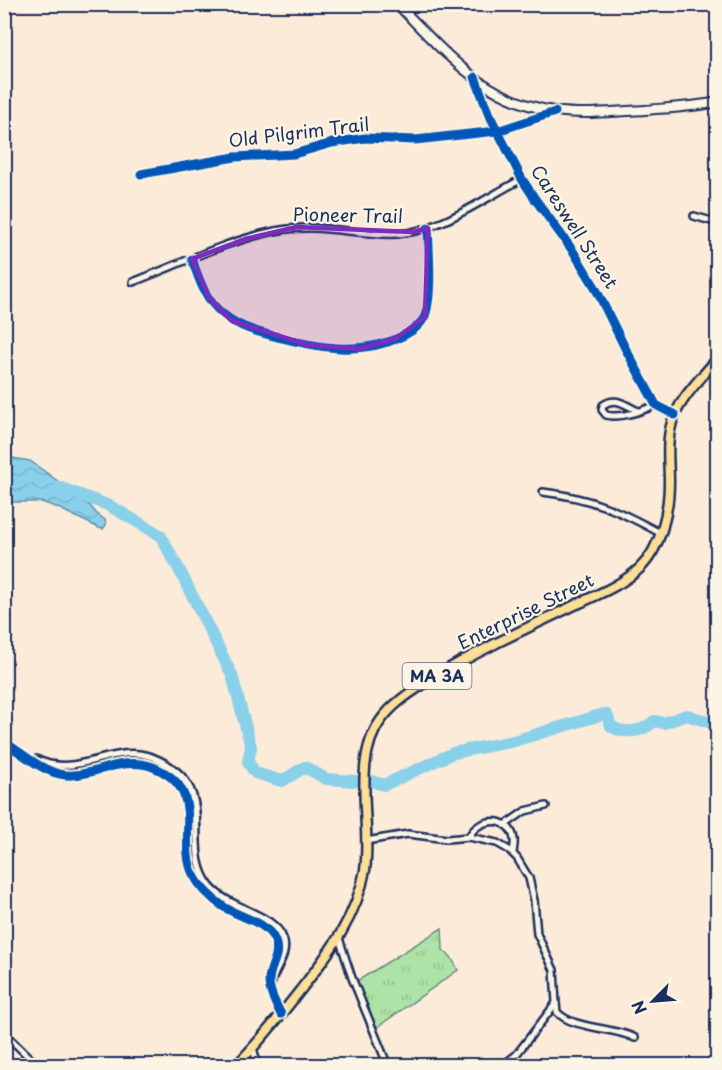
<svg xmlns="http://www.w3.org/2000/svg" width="722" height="1070" font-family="'Playpen Sans',sans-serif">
  <defs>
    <pattern id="grass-tufts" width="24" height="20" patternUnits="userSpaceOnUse" patternTransform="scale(1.5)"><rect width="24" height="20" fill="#ade3a6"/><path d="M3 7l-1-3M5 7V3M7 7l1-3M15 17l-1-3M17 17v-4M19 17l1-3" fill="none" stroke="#94c391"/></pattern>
    <pattern id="water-waves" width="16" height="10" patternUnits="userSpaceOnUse" patternTransform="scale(1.5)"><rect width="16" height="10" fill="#89d0ea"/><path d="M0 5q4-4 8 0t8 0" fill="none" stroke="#76b3cb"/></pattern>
  </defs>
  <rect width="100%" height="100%" fill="#fbebd8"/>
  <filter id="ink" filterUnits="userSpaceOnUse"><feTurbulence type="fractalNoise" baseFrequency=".0167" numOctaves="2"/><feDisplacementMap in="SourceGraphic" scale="12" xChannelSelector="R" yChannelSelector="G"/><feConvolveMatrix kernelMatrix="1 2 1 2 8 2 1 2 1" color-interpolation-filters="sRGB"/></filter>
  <g filter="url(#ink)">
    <path fill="url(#grass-tufts)" stroke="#648982" stroke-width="1.5" d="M442 928 443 950 451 957 458 970 376 1028 354 983Z"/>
    <path fill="url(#water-waves)" stroke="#5d90b2" stroke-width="1.5" d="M12 458 30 461 88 503 96 513 105 520 106 525 103 529 99 528 56 507 41 502H5V459Z"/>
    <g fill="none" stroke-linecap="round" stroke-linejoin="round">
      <g stroke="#89d0ea" stroke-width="12">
        <path d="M59 487 110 506 160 535 180 571 232 675 251 747 248 762 255 773 282 781 305 767 326 779 355 781"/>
        <path d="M368 780 384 785 453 753 514 741 604 714 607 715 611 726C624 735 643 732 654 721L664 723 687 715 718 725"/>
      </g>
      <g stroke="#1b2f5e" stroke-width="10">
        <g id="minor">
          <path d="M475 79 488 112 522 179 535 199 573 251 595 287 624 346 656 405 675 415"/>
          <path d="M141 174 235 157 294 154 332 143 365 138 415 140 497 131 555 112"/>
          <path d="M694 216 718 223"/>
          <path d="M192 259C199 280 206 301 223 314 241 329 261 333 282 338 324 349 363 355 403 336 411 331 419 327 424 318 433 301 429 248 428 228"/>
          <path d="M133 282C180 264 226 241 275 231 319 222 355 236 398 234 440 231 485 198 522 179"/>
          <path d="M638 411C625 405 616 396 603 405L602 410 606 415C621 419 641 411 656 405"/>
          <path d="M543 492C591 498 618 510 660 533"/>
          <path d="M4 742C22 753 39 769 59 774 89 781 119 754 153 767 209 789 176 838 193 874 200 888 211 898 224 907 241 918 267 921 275 941 281 956 269 966 269 981 269 992 276 1005 281 1014"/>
          <path d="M36 759C77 780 113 742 152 757 225 785 178 847 210 886 229 909 274 913 283 938 290 956 273 969 271 986"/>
          <path d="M505 825 525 811 546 806"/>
          <path d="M469 837C478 817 510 815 514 839 515 844 513 849 513 854"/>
          <path d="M366 841 408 834 447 839 469 837 497 843 509 850 517 858 529 878 534 900 537 934 554 970 556 1003"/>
          <path d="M339 938 352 978 388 1066"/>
          <path d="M4 1033 38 1066"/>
          <path d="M253 1048 258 1066"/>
          <path d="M502 1066 516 1055 556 1003 557 1012C572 1029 614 1027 635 1038"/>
        </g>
      </g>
      <g stroke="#1b2f5e" stroke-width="12">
        <path id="secondary" d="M397 4C424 31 450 61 481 82 538 120 581 114 645 110 669 108 693 107 718 102"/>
      </g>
      <g stroke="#1b2f5e" stroke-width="13">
        <path id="primary" d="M236 1066C260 1041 281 1015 302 988 330 952 357 916 365 870 372 824 351 761 381 720 394 702 413 691 431 679 477 651 527 628 575 605 597 595 622 585 640 568 661 548 669 511 669 482 669 462 666 442 672 422 680 398 702 377 718 358"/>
      </g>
      <use href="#minor" stroke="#fcf5e5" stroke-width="5"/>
      <use href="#secondary" stroke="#fcf5e5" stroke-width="8"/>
      <use href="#primary" stroke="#fcde96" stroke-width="8"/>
      <g stroke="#fcf5e5" stroke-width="13">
        <g id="cycleway">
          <path d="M475 77 488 112 522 179 535 199 573 251 595 287 624 346 656 405 675 415"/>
          <path d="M141 174 235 157 294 154 332 143 365 138 415 140 497 131 555 112"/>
          <path d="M192 259C199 280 206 301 223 314 241 329 261 333 282 338 324 349 363 355 403 336 411 331 419 327 424 318 433 301 429 248 428 228"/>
          <path d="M4 742C22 753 39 769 59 774 89 781 119 754 153 767 209 789 176 838 193 874 200 888 211 898 224 907 241 918 267 921 275 941 281 956 269 966 269 981 269 992 276 1005 281 1014"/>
        </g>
      </g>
      <use href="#cycleway" stroke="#0057b8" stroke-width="9"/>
    </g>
  </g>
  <path fill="#7b2cbf" fill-opacity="0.2" stroke="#7b2cbf" stroke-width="4.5" stroke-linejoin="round" d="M297 227 413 232 428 228 425 317 395 339 359 349 308 345 232 321 209 298 192 259 245 239Z"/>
  <g text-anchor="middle" stroke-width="4.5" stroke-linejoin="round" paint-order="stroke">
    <rect fill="#fcf5e5" stroke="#5e6a86" stroke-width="1.5" x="402.5" y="663" width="69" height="26" rx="4.5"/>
    <g font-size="16" font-weight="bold" fill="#1b2f5e">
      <text x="437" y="682">MA 3A</text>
    </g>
    <g font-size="18" fill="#1b2f5e" stroke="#fcf5e5">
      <text transform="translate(299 133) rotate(-7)" y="6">Old Pilgrim Trail</text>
      <text transform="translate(348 216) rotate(1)" y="6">Pioneer Trail</text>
      <text transform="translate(574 227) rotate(57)" y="6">Careswell Street</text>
      <text transform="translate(526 612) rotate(-26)" y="6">Enterprise Street</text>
    </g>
  </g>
  <rect width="722" height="1070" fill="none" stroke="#fcf5e5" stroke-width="24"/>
  <rect x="12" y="12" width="698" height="1046" fill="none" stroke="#1b2f5e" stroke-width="2" filter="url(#ink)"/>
  <g transform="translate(653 1001) rotate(245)" stroke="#fcf5e5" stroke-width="4.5" paint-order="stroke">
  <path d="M0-4.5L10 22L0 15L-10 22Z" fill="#1b2f5e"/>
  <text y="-9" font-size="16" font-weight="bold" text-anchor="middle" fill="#1b2f5e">N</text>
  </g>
</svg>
